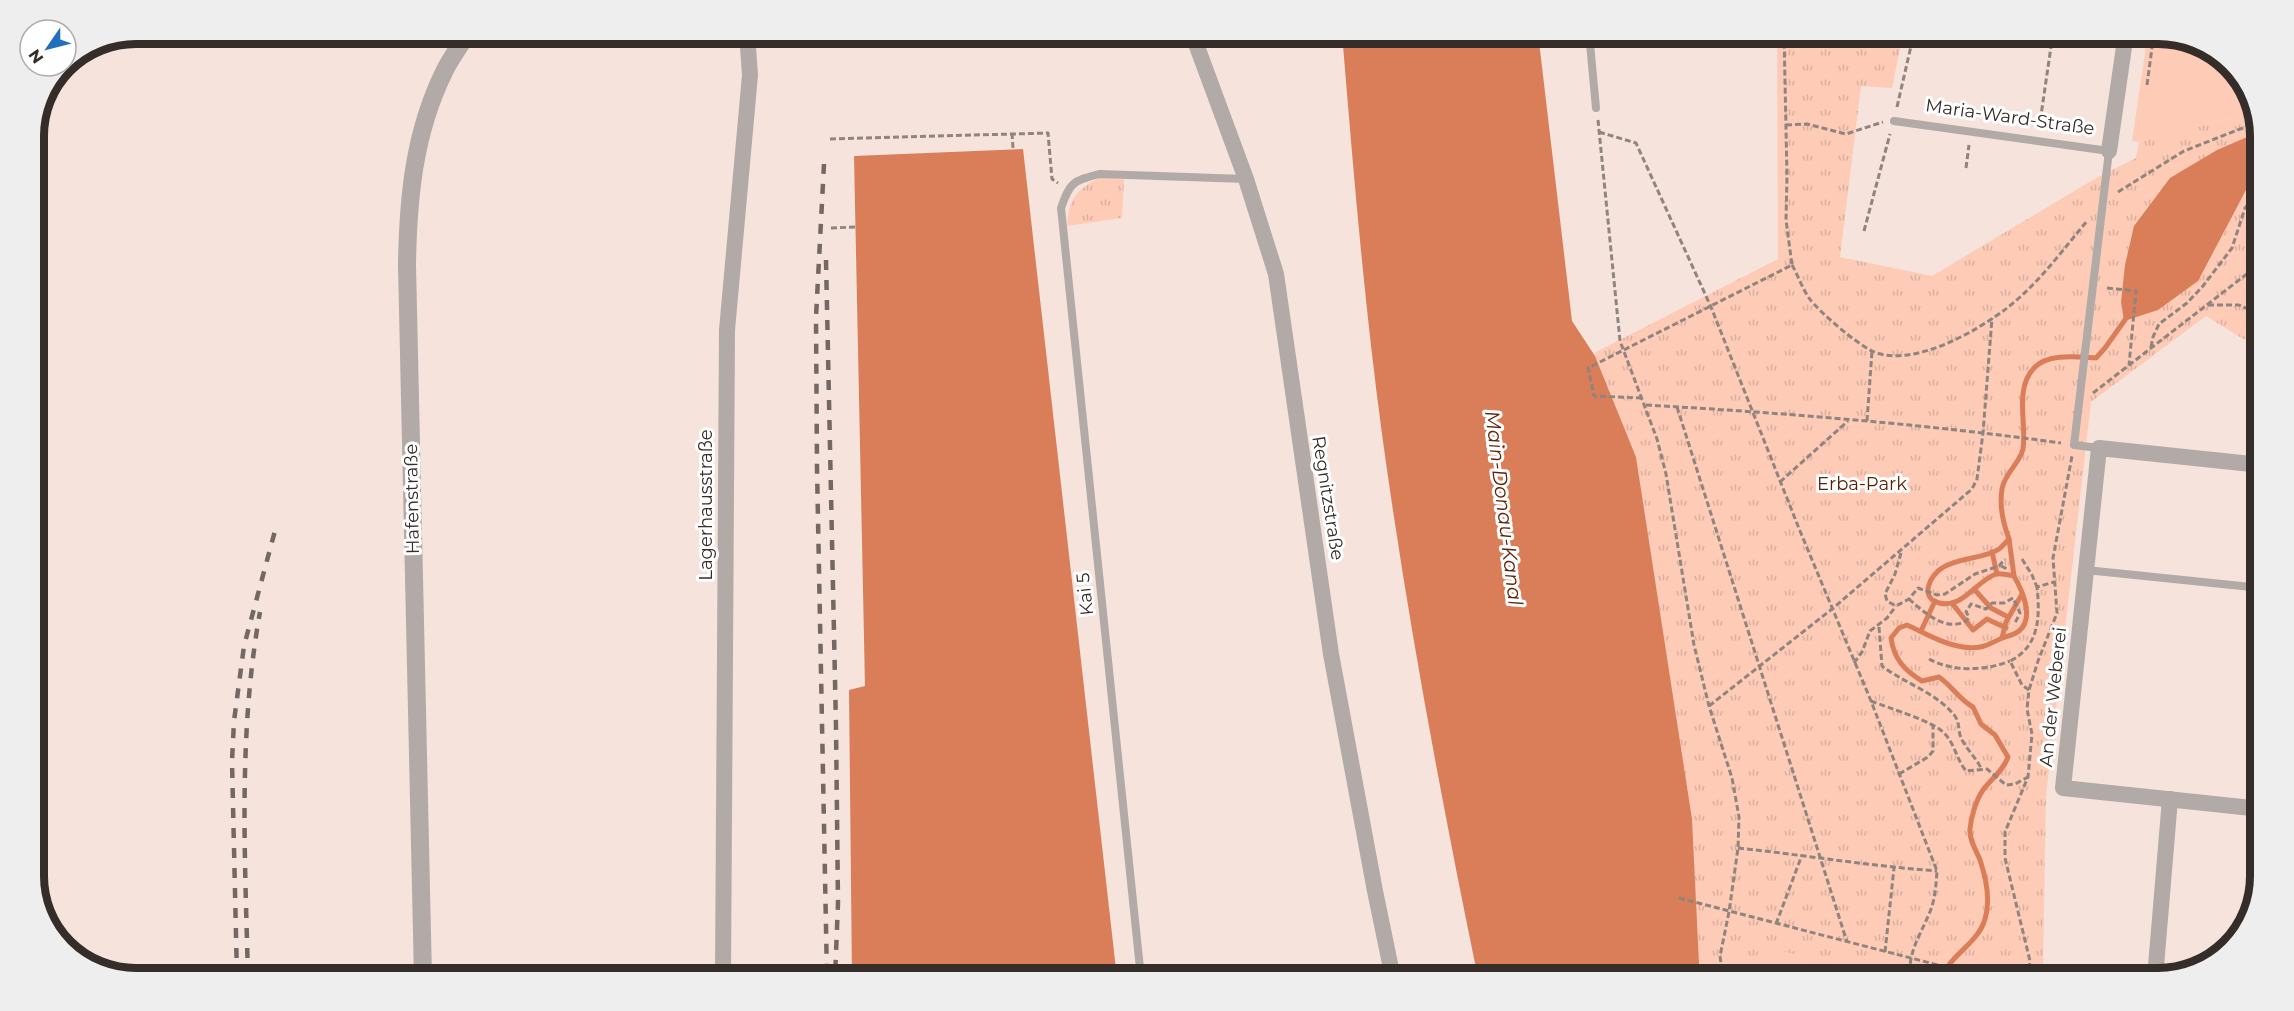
<svg xmlns="http://www.w3.org/2000/svg" width="2294" height="1011" font-family="Montserrat,sans-serif">
  <defs>
    <pattern id="grass-tufts" width="24" height="20" patternUnits="userSpaceOnUse" patternTransform="scale(1.5)"><rect width="24" height="20" fill="#fecbb7"/><path d="M3 7l-1-3M5 7V3M7 7l1-3M15 17l-1-3M17 17v-4M19 17l1-3" fill="none" stroke="#daaf9e"/></pattern>
  </defs>
  <rect width="100%" height="100%" fill="#f5e3dc"/>
  <g fill="url(#grass-tufts)">
    <path d="M1777 33H1903L1892 88 1861 86 1840 257 1932 276 2096 178 2136 158 2139 142 2255 112 2261 130V350L2206 316 2091 402 2046 796 2043 971 2040 978H1702L1699 963 1692 819 1636 457 1595 356 1596 352 1778 259Z"/>
    <path d="M1100 177 1124 179 1122 218 1067 226C1069 197 1076 191 1100 177Z"/>
  </g>
  <g fill="#fecbb7">
    <path d="M2148 33 2198 41 2243 78 2255 112 2139 142 2132 141Z"/>
    <path d="M1760 945 1834 965 1831 978H1751Z"/>
  </g>
  <g fill="#d97e59">
    <path d="M1342 33H1538L1572 321 1595 356 1636 457 1692 819 1699 963 1702 978H1478C1441 798 1407 617 1382 434 1364 301 1353 167 1342 33Z"/>
    <path d="M2261 131V176L2246 190 2198 281 2158 310 2124 321 2121 302 2125 265 2134 226 2170 178 2217 150Z"/>
    <path d="M1023 149 1117 978H852L849 690 865 686 854 156Z"/>
  </g>
  <g fill="none" stroke-linecap="round" stroke-linejoin="round">
    <g stroke="#d97e59" stroke-width="5">
      <path d="M2009 539 2014 576"/>
      <path d="M1992 552 1997 574"/>
      <path d="M1974 589 1991 608 2008 617"/>
      <path d="M1952 603 1973 630 1987 619 2006 628"/>
      <path d="M1921 631 1935 601"/>
      <path d="M2002 638 2006 622 2022 594"/>
      <path d="M1942 978C1950 954 1978 944 1985 919 1991 900 1986 878 1980 860 1976 850 1969 840 1970 829 1971 817 1976 800 1983 790 1992 778 2003 771 2008 757L1995 735 1981 724 1973 707C1959 699 1952 686 1939 677L1922 681C1904 670 1894 659 1891 638L1899 628 1907 625C1925 633 1943 644 1963 647 1979 650 1988 645 2002 638 2007 636 2014 635 2019 631 2035 618 2022 590 2014 576 2009 575 2001 573 1996 574 1976 581 1963 609 1939 603 1919 598 1930 575 1942 568 1958 557 1985 559 1999 549 2002 547 2006 542 2009 539 2003 523 1999 507 2002 489 2004 474 2020 463 2023 449 2027 424 2014 389 2034 368 2048 353 2077 357 2096 358L2105 348 2127 317"/>
    </g>
    <g stroke="#90847f" stroke-width="3" stroke-dasharray="6 3" stroke-linecap="butt">
      <path d="M2147 85 2154 33"/>
      <path d="M1897 107 1914 33"/>
      <path d="M1598 120 1620 341 1657 439 1666 474 1694 645 1709 706 1732 778 1739 817 1738 848 1729 912 1720 956 1723 978"/>
      <path d="M1786 125 1807 124 1846 134 1883 122"/>
      <path d="M2039 129 2053 33"/>
      <path d="M1599 132 1636 143 1711 307 1800 531 1871 701 1937 871C1936 886 1935 901 1929 914 1918 940 1910 948 1909 978"/>
      <path d="M1012 133 1013 148"/>
      <path d="M830 139 1048 133 1052 179 1058 183"/>
      <path d="M1966 168 1969 145"/>
      <path d="M2118 192 2184 151 2258 122"/>
      <path d="M831 228 855 227"/>
      <path d="M1864 231 1890 134"/>
      <path d="M1792 265C1798 275 1802 288 1809 298 1818 311 1857 344 1872 351 1911 369 1976 332 2007 308 2038 284 2062 251 2087 221"/>
      <path d="M2253 270 2249 250 2260 192"/>
      <path d="M2107 288 2136 291 2129 365"/>
      <path d="M2208 305H2239L2261 315"/>
      <path d="M2151 347 2153 337 2159 324 2187 303 2203 286 2232 248 2245 208 2261 189"/>
      <path d="M2093 393 2261 263"/>
      <path d="M1642 398 1594 396 1588 368 1792 265 1786 220 1787 176 1784 33"/>
      <path d="M1646 405C1785 413 1924 424 2061 443"/>
      <path d="M1677 407 1847 942"/>
      <path d="M1867 421 1872 351"/>
      <path d="M1780 482 1848 421"/>
      <path d="M1901 553 1895 574 1885 594 1887 601 1896 606 1909 599 1918 588 1937 595 1945 594 1975 574 1999 566 2005 559"/>
      <path d="M2022 559 2032 575 2037 587"/>
      <path d="M2001 566 2007 569"/>
      <path d="M1909 599C1922 611 1948 634 1967 620L1969 617 1966 612 1971 604 1986 609 1992 603H2004L2013 598 2020 613 2014 625"/>
      <path d="M1879 627 1882 666C1904 683 1937 693 1955 716 1960 724 1958 731 1961 738 1965 747 1977 759 1982 770"/>
      <path d="M1929 659C1953 672 1985 671 2010 661"/>
      <path d="M1854 663 1862 652 1870 631 1887 618 1896 606"/>
      <path d="M2029 690 2022 685 2010 661C2040 646 2040 616 2037 587L2054 582"/>
      <path d="M1871 701C1888 708 1934 721 1945 734 1955 745 1957 760 1966 771L1987 769 2006 785 2015 784 2028 777"/>
      <path d="M1709 706 1832 609 1972 489 1977 479 1983 433 1992 318"/>
      <path d="M1899 774 1928 757 1933 751V725"/>
      <path d="M1738 848C1804 855 1870 866 1937 871"/>
      <path d="M1679 898 1988 978"/>
      <path d="M1776 924 1802 855"/>
      <path d="M1885 952 1894 868"/>
      <path d="M2028 978 2030 961 2005 858V832L2028 777 2032 734 2027 709 2029 690 2038 661 2057 613 2053 558 2072 456"/>
    </g>
    <g stroke="#b2aaa7" stroke-width="8">
      <path d="M1589 33 1596 108"/>
      <path d="M1894 121 2109 151 2074 445 2099 448"/>
      <path d="M2086 570 2261 588"/>
      <path d="M1141 978 1061 208C1070 182 1073 181 1099 174L1246 179"/>
    </g>
    <g stroke="#b2aaa7" stroke-width="16">
      <path d="M1192 33 1246 179 1276 274 1331 654 1375 891 1393 978"/>
      <path d="M2109 151 2126 33"/>
      <path d="M2261 465 2099 448 2063 788 2261 809"/>
      <path d="M723 978 727 330 750 75 747 33"/>
      <path d="M2155 978 2170 799"/>
    </g>
    <path stroke="#b2aaa7" stroke-width="18" d="M423 978 407 265C408 198 414 133 444 72 450 59 460 46 468 33"/>
    <g stroke="#736864" stroke-width="4.5" stroke-dasharray="10 10" stroke-linecap="butt">
      <path d="M824 164 816 317 817 468 827 978"/>
      <path d="M826 260 836 727 838 903 835 978"/>
      <path d="M237 978 232 761 234 721 244 646 276 527"/>
      <path d="M248 978C245 856 238 733 260 612"/>
    </g>
  </g>
  <g text-anchor="middle" stroke-width="6" stroke-linejoin="round" paint-order="stroke">
    <g font-size="18" fill="#342d2a" stroke="#fff">
      <text transform="translate(2010 117) rotate(8)" y="6">Maria-Ward-Straße</text>
      <text transform="translate(1328 498) rotate(81)" y="6">Regnitzstraße</text>
      <text transform="translate(412 499) rotate(-91)" y="6">Hafenstraße</text>
      <text transform="translate(706 505) rotate(-90)" y="6">Lagerhausstraße</text>
      <text transform="translate(1085 594) rotate(-96)" y="6">Kai 5</text>
      <text transform="translate(2053 697) rotate(-84)" y="6">An der Weberei</text>
    </g>
    <g font-size="18" fill="#5c2207" stroke="#fff">
      <text x="1862" y="490">Erba-Park</text>
    </g>
    <g font-size="20" font-style="italic" fill="#5f250b" stroke="#fff">
      <text transform="translate(1504 508) rotate(83)" y="7">Main-Donau-Kanal</text>
    </g>
  </g>
  <path d="M0 0H2294V1011H0ZM136 44H2158A92 92 0 0 1 2250 136V876A92 92 0 0 1 2158 968H136A92 92 0 0 1 44 876V136A92 92 0 0 1 136 44Z" fill="#efeeee" fill-rule="evenodd"/>
  <path fill="none" stroke="#342d2a" stroke-width="8" d="M136 44H2158A92 92 0 0 1 2250 136V876A92 92 0 0 1 2158 968H136A92 92 0 0 1 44 876V136A92 92 0 0 1 136 44Z"/>
  <g transform="translate(48 48) rotate(235)"><circle r="28" fill="#ffffff" stroke="#aeabaa" stroke-width="1.5"/>
  <path d="M0-4.5L10 22L0 15L-10 22Z" fill="#2170bf"/>
  <text y="-9" font-size="16" font-weight="bold" text-anchor="middle" fill="#342d2a">N</text>
  </g>
</svg>
